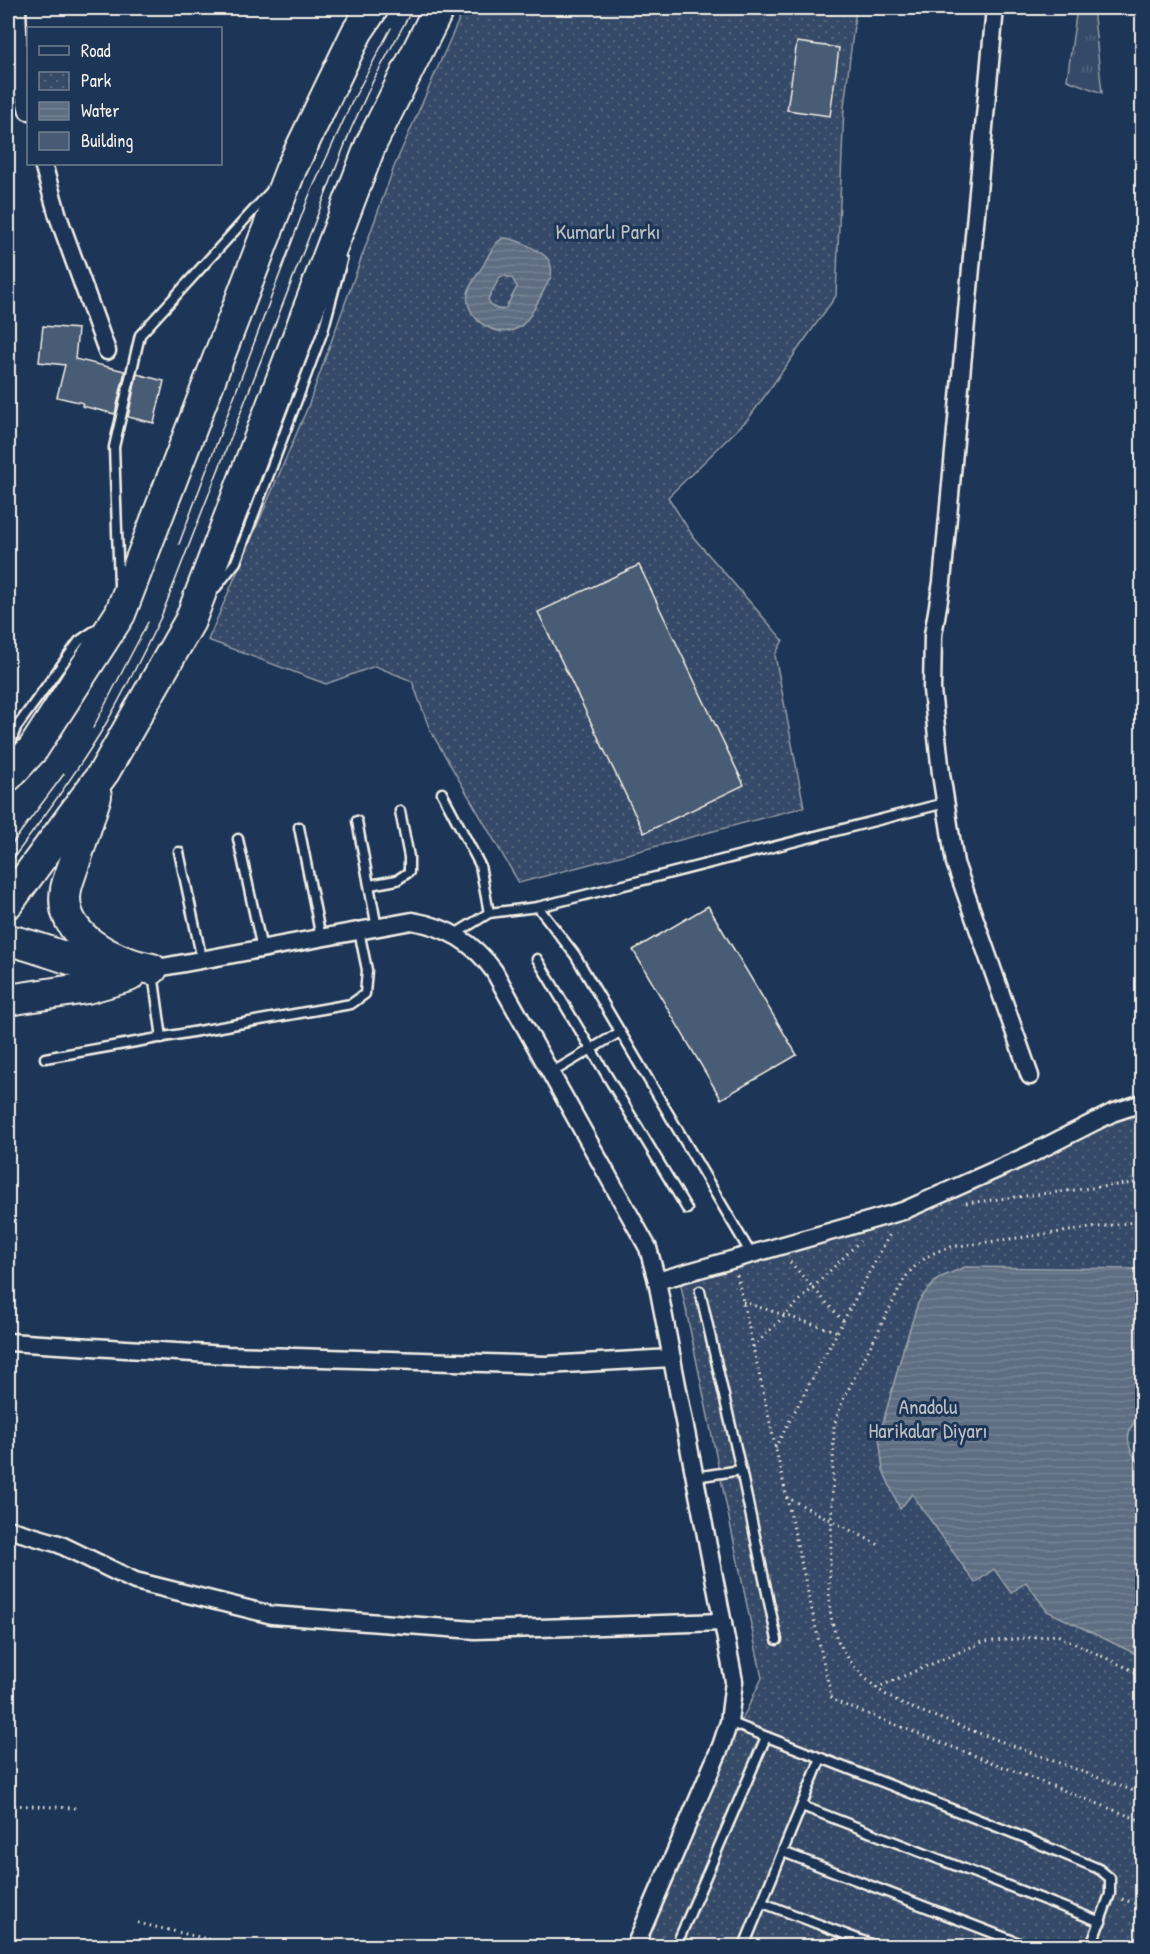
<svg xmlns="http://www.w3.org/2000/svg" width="1150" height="1954" font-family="'Patrick Hand',sans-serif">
  <defs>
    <pattern id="grass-tufts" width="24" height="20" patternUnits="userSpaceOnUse" patternTransform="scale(1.5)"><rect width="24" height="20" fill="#354a67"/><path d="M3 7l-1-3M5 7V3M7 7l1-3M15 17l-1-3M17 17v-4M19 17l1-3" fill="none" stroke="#53657d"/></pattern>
    <pattern id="park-dots" width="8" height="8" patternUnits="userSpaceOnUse" patternTransform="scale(1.5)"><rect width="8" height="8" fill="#354a67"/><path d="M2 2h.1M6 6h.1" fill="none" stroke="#53657d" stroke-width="1.8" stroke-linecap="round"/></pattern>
    <pattern id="water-rules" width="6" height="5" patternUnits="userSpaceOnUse" patternTransform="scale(1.5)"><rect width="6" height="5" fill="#5e6d82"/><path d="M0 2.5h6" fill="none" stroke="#768294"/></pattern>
  </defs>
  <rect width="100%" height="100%" fill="#1d3557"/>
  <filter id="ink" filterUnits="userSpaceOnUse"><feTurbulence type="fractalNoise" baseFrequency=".0167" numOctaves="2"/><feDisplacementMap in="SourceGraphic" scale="12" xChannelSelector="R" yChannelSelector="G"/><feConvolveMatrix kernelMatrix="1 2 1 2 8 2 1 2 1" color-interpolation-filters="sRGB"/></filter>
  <g filter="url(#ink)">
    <path fill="url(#grass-tufts)" stroke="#949ea8" stroke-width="1.5" d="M1077 8H1093L1102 93 1067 80Z"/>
    <g fill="url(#park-dots)" stroke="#949ea8" stroke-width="1.5">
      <path d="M466 8H856L844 107 836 296 749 418 668 497 694 538 783 640 775 655 804 807 519 883 430 730 412 681 375 666 326 684 208 640 307 409 394 167 460 17Z"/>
      <path d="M1142 1109V1946H637L666 1879 762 1678 679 1276 946 1186 1094 1111Z"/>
    </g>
    <g fill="url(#water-rules)" stroke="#9aa2ab" stroke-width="1.5" fill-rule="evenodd">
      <path d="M503 238C514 237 539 250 547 258 552 263 552 270 551 277 543 291 536 308 526 321 506 346 463 322 468 293 470 283 479 273 484 264 489 255 493 244 503 238ZM505 276 512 278 517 287 505 309C496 311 491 307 488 299L500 277Z"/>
      <path d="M965 1267 1142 1269V1416C1122 1429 1126 1451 1142 1465V1657L1047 1611 1026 1582 1011 1593 994 1569 975 1583 912 1494 900 1509 883 1470 879 1437 903 1350 918 1303 924 1294 939 1278Z"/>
    </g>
    <g fill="#485b74" stroke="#f4f1e8" stroke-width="1.5">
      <path d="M797 42 839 48 830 116 787 110Z"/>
      <path d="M43 326 78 329 75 359 125 371 115 414 82 406 83 403 57 397 65 365 39 362Z"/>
      <path d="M137 374 164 381 154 423 128 417Z"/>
      <path d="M639 565 744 785 644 833 538 612Z"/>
      <path d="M708 906 797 1055 721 1099 633 950Z"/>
    </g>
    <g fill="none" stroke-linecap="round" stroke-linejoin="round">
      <g stroke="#f4f1e8" stroke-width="13">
        <g id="lane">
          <path d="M119 585 114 447 140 335 270 192"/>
          <path d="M214 590 236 562 323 331 342 260"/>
          <path d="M8 750 16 728 79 641 98 628"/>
          <path d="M442 793 480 865 489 913"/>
          <path d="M357 821 377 928"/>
          <path d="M299 827 321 938"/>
          <path d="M238 839 262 949"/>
          <path d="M179 852 202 960"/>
          <path d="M370 885 397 880 409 872V857L400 811"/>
          <path d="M538 907 575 955 751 1254"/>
          <path d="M455 934 489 913 538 907 945 803"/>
          <path d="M537 959 687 1209"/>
          <path d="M153 973 162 1038"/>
          <path d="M45 1058 351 1004 365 994 367 970 359 931"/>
          <path d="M551 1073 620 1032"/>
          <path d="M700 1291 741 1470 777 1640"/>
          <path d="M695 1477 741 1470"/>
          <path d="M729 1722 1028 1839 1099 1869 1110 1878V1894L1091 1946"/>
          <path d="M802 1806 1101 1922"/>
          <path d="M783 1852 1027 1946"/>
          <path d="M763 1903 876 1946"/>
          <path d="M676 1946 766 1737"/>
          <path d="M744 1946 821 1758"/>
        </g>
      </g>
      <g stroke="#f4f1e8" stroke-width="21">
        <g id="street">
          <path d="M17 8 20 80 28 111"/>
          <path d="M995 8 942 582 933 635 932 690 941 774 955 863 1030 1076"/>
          <path d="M43 164 58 216 107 351"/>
          <path d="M152 969 412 921C447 927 473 942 494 971L648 1248 657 1281 734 1681 729 1722 721 1746 635 1946"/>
          <path d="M657 1281 903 1211 1031 1154 1112 1113 1142 1103"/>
          <path d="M8 1342 227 1355 546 1365 672 1358"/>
          <path d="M8 1529 59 1544 135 1581 272 1615 475 1630 723 1622"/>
        </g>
      </g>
      <g stroke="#f4f1e8" stroke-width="34">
        <g id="highway">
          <path d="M8 776 33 749 120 614 291 169 357 32 373 8"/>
          <path d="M96 796C89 817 83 837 76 858 73 868 68 879 66 889 57 937 115 962 152 969"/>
          <path d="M8 903 104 772 190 621 371 144 439 8"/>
          <path d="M8 940C46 948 81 967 120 970"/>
          <path d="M8 1000 87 988 129 976"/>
        </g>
      </g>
      <g stroke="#f4f1e8" stroke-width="3" stroke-dasharray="1.5 4.5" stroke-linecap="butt">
        <path d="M966 1203 1142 1182"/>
        <path d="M1142 1221 951 1247C931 1252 918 1261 905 1278L842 1402 834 1426C833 1466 832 1506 831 1546 830 1574 826 1606 835 1633 846 1664 876 1692 904 1705L1142 1794"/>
        <path d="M790 1262 843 1321"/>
        <path d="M737 1275 832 1700 1142 1821"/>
        <path d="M743 1302 838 1332"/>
        <path d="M753 1347 860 1241"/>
        <path d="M775 1448 891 1232"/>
        <path d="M786 1497 881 1546"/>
        <path d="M876 1688 983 1642 1057 1635 1142 1675"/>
        <path d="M8 1805 76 1808"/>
        <path d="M1122 1899 1142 1906"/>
        <path d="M138 1923 238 1946"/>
      </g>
      <use href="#lane" stroke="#1d3557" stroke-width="8"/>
      <use href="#street" stroke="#1d3557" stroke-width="16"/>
      <use href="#highway" stroke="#1d3557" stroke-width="30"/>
      <g stroke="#f4f1e8" stroke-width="1.5">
        <path d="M179 544 309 196 352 102 391 28"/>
        <path d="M93 728 148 622"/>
        <path d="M8 849 64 774"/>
        <path d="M8 865C42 820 75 775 104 727 125 691 143 654 161 617L351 129 373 81 413 8"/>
      </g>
    </g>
  </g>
  <g text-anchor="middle" stroke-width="6" stroke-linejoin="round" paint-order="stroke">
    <g font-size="21" fill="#bbbfc1" stroke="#1d3557">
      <text x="608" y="239">Kumarlı Parkı</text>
      <text x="928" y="1414">Anadolu<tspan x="928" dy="24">Harikalar Diyarı</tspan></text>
    </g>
  </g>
  <rect width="1150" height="1954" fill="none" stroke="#1d3557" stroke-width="30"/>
  <rect x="15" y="15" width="1120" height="1924" fill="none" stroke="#f4f1e8" stroke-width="2" filter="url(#ink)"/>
  <rect x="27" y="27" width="195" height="138" fill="#1d3557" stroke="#738091" stroke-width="1.5"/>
  <rect x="39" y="46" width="30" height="9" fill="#1d3557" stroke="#738091" stroke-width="1.5"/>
  <text x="81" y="57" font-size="18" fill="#f4f1e8">Road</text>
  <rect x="39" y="72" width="30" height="18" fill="url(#park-dots)" stroke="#738091" stroke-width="1.5"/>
  <text x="81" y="87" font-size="18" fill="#f4f1e8">Park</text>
  <rect x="39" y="102" width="30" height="18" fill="url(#water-rules)" stroke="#738091" stroke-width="1.5"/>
  <text x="81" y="117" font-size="18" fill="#f4f1e8">Water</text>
  <rect x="39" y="132" width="30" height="18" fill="#485b74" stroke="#738091" stroke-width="1.5"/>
  <text x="81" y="147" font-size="18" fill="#f4f1e8">Building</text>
</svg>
